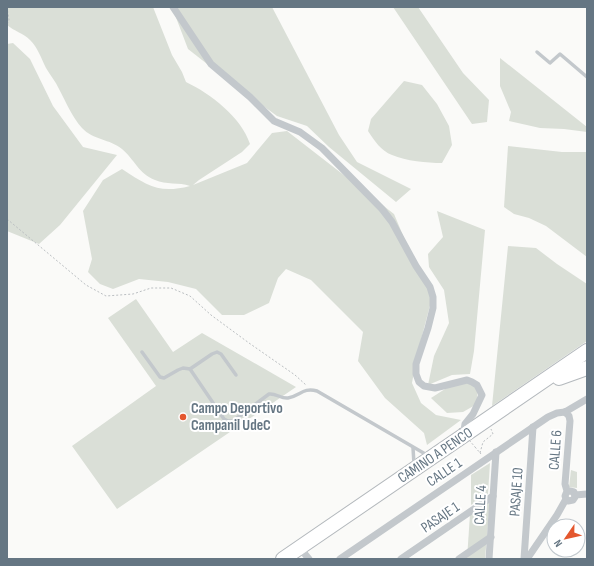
<svg xmlns="http://www.w3.org/2000/svg" width="594" height="566" font-family="'Sofia Sans Condensed',sans-serif">
  <rect width="100%" height="100%" fill="#fafaf8"/>
  <g fill="#dadfd7">
    <path d="M7 7H153L172 55 182 72 186 82C211 94 241 117 250 144L242 152 199 180 193 185 247 163 272 133 287 131 394 214 413 259 433 294 417 355 412 383 421 403 436 415 461 420 427 445 424 433 385 398 358 361 363 332 311 280 286 269 278 278 269 303 244 315H222L196 289 168 282 139 279 113 289 100 284 88 272 92 259 83 211 103 180 122 169C148 186 159 194 190 186 179 182 166 185 155 180 139 174 134 159 122 149 110 139 93 140 82 128 72 117 66 102 59 89 56 82 50 75 46 68 41 58 38 48 30 40 23 33 14 31 7 25Z"/>
    <path d="M172 7H272L339 135 357 162 411 189 396 202 329 147 307 126 277 116 230 82 188 49Z"/>
    <path d="M393 7H418L463 73 489 100 487 122 472 124Z"/>
    <path d="M13 43 30 59 53 106 83 147 117 155 60 225 39 244 7 231V44Z"/>
    <path d="M500 58 587 127V132L564 129 540 128 509 121 511 112 500 86Z"/>
    <path d="M404 81 422 85 437 104 449 126 452 145 442 163C427 163 406 161 392 155 381 151 374 140 368 131L371 119Z"/>
    <path d="M508 146 562 152H587V257L546 226 529 218 514 214 504 207Z"/>
    <path d="M437 211 485 230 474 351 470 374 452 375 428 385 434 356 449 323 444 290 429 267 428 254 443 237Z"/>
    <path d="M508 246 536 248 557 264 587 284V341L492 406Z"/>
    <path d="M136 299 173 352 202 333 296 387 117 509 72 446 156 386 108 318Z"/>
    <path d="M460 382 478 384 477 404 463 412 447 413 431 398 445 389Z"/>
    <path d="M490 463 488 494 471 505V475Z"/>
    <path d="M571 470 577 472V488L569 487Z"/>
    <path d="M490 501 485 559H467L470 514Z"/>
  </g>
  <g fill="none" stroke-linecap="round" stroke-linejoin="round">
    <g stroke="#b4b9bd" stroke-width="16">
      <g id="highway">
        <path d="M559 378 587 368"/>
        <path d="M283 559 587 351"/>
      </g>
    </g>
    <g stroke="#bbbfc2" stroke-width="1" stroke-dasharray="2 2" stroke-linecap="butt">
      <path d="M7 24 9 20 7 7"/>
      <path d="M7 219 86 285 106 296 133 294 151 288H171L190 296 211 315 249 343 295 375 306 385"/>
      <path d="M475 447 481 454"/>
      <path d="M480 453 483 442 493 434 491 429"/>
    </g>
    <g stroke="#c3c8cc" stroke-width="3.5">
      <path d="M537 52 550 63 560 54 587 77"/>
      <path d="M142 352 160 377 164 378 178 370 183 368 190 369 224 419 228 421H233L269 394C276 393 281 399 288 398 300 396 303 387 317 391L427 455"/>
      <path d="M190 369 212 354 217 352 221 354 236 375"/>
      <path d="M413 448 414 464"/>
    </g>
    <g stroke="#c3c8cc" stroke-width="7">
      <path d="M173 7 211 64 250 97 274 121 300 132 322 148 382 209 392 222 416 266 430 287 433 297V308L428 328 416 364V374L419 382 424 386 435 388 467 380 472 382 477 385 482 395 473 414 465 424 463 436"/>
      <path d="M565 412 569 416 570 421 565 484 567 491 565 496 566 499 568 501 573 500 575 497 574 492 570 491H567"/>
      <path d="M565 412 587 399"/>
      <path d="M575 495 587 494"/>
      <path d="M304 553 309 559"/>
      <path d="M340 559 548 417 557 413 565 412"/>
      <path d="M401 559 493 496"/>
      <path d="M459 559 491 537"/>
      <path d="M489 559 496 452"/>
      <path d="M524 559 533 427"/>
      <path d="M527 559 557 515 566 499"/>
    </g>
    <use href="#highway" stroke="#fff" stroke-width="14"/>
    <path stroke="#bbbfc2" stroke-width="1" stroke-dasharray="2 2" stroke-linecap="butt" d="M459 428 475 447"/>
  </g>
  <circle fill="#e4572e" stroke="#fff" stroke-width="1.5" cx="183" cy="417" r="4"/>
  <g text-anchor="middle" stroke-width="4" stroke-linejoin="round" paint-order="stroke">
    <g font-size="15" font-weight="bold" fill="#657683" stroke="#fff" text-anchor="start">
      <text x="191" y="413">Campo Deportivo<tspan x="191" dy="17">Campanil UdeC</tspan></text>
    </g>
    <g font-size="15" fill="#657683" stroke="#fff">
      <text transform="translate(555 450) rotate(-86)" y="5">CALLE 6</text>
      <text transform="translate(435 455) rotate(-34)" y="5">CAMINO A PENCO</text>
      <text transform="translate(444 472) rotate(-34)" y="5">CALLE 1</text>
      <text transform="translate(516 492) rotate(-86)" y="5">PASAJE 10</text>
      <text transform="translate(480 505) rotate(-87)" y="5">CALLE 4</text>
      <text transform="translate(440 517) rotate(-34)" y="5">PASAJE 1</text>
    </g>
  </g>
  <rect width="594" height="566" fill="none" stroke="#657683" stroke-width="16"/>
  <g transform="translate(566 538) rotate(236)"><circle r="19" fill="#ffffff" stroke="#c1c8cd"/>
  <path d="M0-3L7 15L0 10L-7 15Z" fill="#e4572e"/>
  <text y="-6" font-size="11" font-weight="bold" text-anchor="middle" fill="#657683">N</text>
  </g>
</svg>
